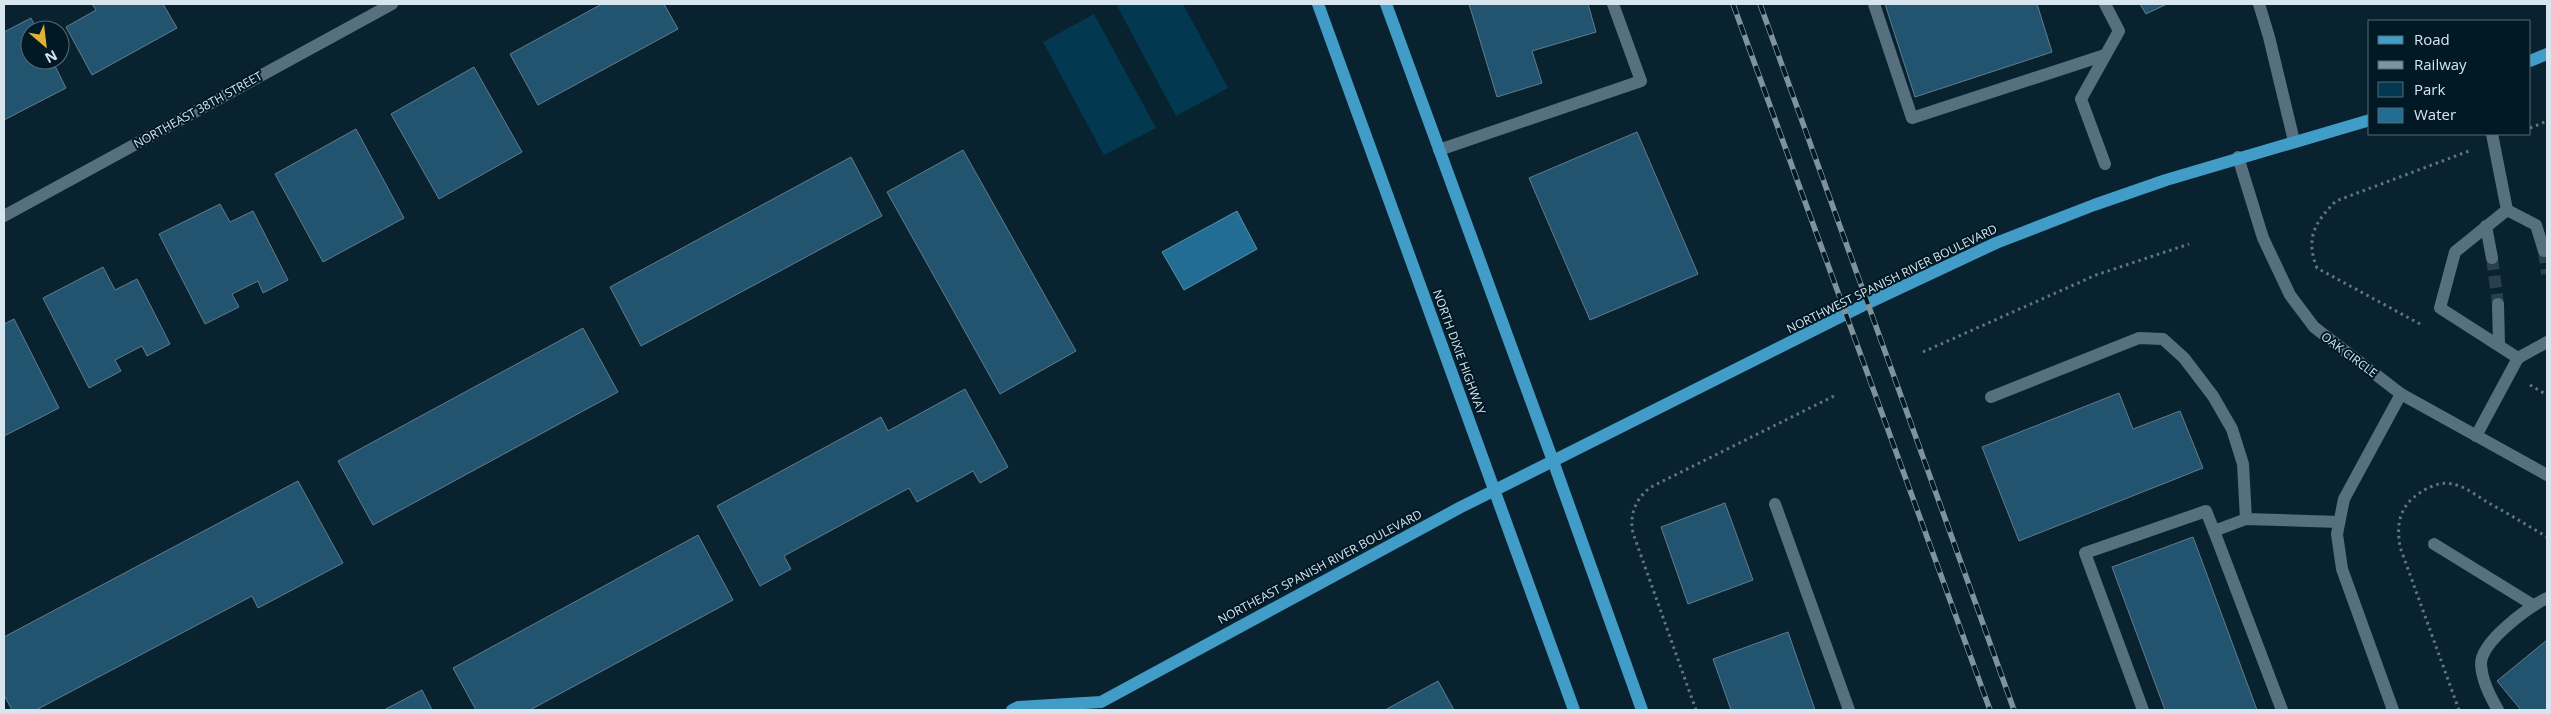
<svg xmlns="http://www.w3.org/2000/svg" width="2551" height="714" font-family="'Open Sans',sans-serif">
  <rect width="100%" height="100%" fill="#09222f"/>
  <g fill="#023951">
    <path d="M1116 4H1183L1228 88 1176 116Z"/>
    <path d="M1094 14 1156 128 1104 155 1043 42Z"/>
  </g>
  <path fill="#226d93" stroke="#5891ae" d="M1237 211 1257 249 1184 290 1162 252Z"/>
  <g fill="#22546f" stroke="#627c8c">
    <path d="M92 4H163L177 28 92 75 66 27 96 10Z"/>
    <path d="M602 4H664L678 29 538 105 510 54Z"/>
    <path d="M1469 4H1588L1596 32 1532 51 1542 83 1497 97Z"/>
    <path d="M1885 4H2037L2052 52 1915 97Z"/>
    <path d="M2140 4H2167L2146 14Z"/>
    <path d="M31 18 37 30H30V60H52L66 88 4 120V32Z"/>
    <path d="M474 67 522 152 439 199 391 114Z"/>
    <path d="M356 129 404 218 323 262 275 174Z"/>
    <path d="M1637 132 1698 274 1590 320 1529 178Z"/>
    <path d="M963 150 1076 351 1000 394 887 192Z"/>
    <path d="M851 157 882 216 641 346 610 287Z"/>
    <path d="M220 204 230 222 253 211 288 280 263 293 258 281 232 294 239 307 205 324 159 234Z"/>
    <path d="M103 267 115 290 137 279 170 344 147 356 142 346 115 360 121 371 89 388 43 298Z"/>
    <path d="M14 319 59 408 4 436V324Z"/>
    <path d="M583 328 618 392 373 525 338 461Z"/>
    <path d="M965 389 1008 467 980 483 973 471 917 502 909 488 784 556 791 569 760 586 717 506 881 417 888 431Z"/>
    <path d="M2119 393 2133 429 2180 411 2203 468 2019 541 1982 447Z"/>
    <path d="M298 481 343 563 258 608 252 596 36 710H12L4 695V637Z"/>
    <path d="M1725 503 1753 580 1688 604 1661 527Z"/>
    <path d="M698 535 733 600 530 710H476L453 668Z"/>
    <path d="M2193 537 2257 710H2165L2112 567Z"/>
    <path d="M1788 632 1815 710H1731L1713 659Z"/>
    <path d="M2547 640V710H2521L2497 681Z"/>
    <path d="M1438 681 1454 710H1385Z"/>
    <path d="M422 690 432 710H384Z"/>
  </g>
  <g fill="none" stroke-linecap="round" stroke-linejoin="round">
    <g stroke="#283f4c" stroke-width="12" stroke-dasharray="12 6" stroke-linecap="butt">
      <path d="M2544 251 2547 274"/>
      <path d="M2492 258 2498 304"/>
    </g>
    <g stroke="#627682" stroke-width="3" stroke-dasharray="2.5 4" stroke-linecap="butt">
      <path d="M2530 128 2547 121"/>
      <path d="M2420 324 2317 268C2305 238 2315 222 2336 201L2469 151"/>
      <path d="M1923 352 2096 275 2189 244"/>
      <path d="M2530 385 2547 395"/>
      <path d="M1696 710 1633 533C1629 514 1636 498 1651 487L1836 395"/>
      <path d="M2459 710 2400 547C2397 528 2398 511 2413 498 2424 489 2438 481 2452 484 2464 486 2476 495 2487 502 2507 513 2527 525 2547 537"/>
    </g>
    <g stroke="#56707f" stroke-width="12">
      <path d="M1874 4 1912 118 2105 55"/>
      <path d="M2259 4 2269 37 2294 141"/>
      <path d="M1439 150 1641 81 1613 4"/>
      <path d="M2238 157 2263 238 2290 295 2314 327 2401 394 2547 475"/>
      <path d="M2105 164 2081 99 2119 31 2105 4"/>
      <path d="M2507 210 2536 225 2544 251"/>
      <path d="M4 216 392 4"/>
      <path d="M2486 226 2492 258"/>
      <path d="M2498 304 2499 345"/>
      <path d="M2518 358 2547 342"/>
      <path d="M1991 397 2139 338 2163 339 2184 358 2213 396 2232 429 2243 464 2246 519"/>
      <path d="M2476 436 2518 358 2440 308 2455 252 2507 210 2492 134"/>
      <path d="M1775 504 1849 710"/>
      <path d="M2434 544 2533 605"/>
      <path d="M2143 710 2085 553 2206 511 2214 531"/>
      <path d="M2282 710 2214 531 2246 519 2339 522"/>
      <path d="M2393 710 2342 569 2337 534 2344 499 2401 394"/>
      <path d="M2498 710C2490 696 2482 681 2481 664 2481 641 2529 607 2547 598"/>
    </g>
    <g stroke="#429cc8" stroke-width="12">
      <path d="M1318 4 1574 710"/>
      <path d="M1386 4 1553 461 1642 710"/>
      <path d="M2530 61 2547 54"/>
      <path d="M1012 710 1018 707 1101 702 1461 507 1868 303 1996 243 2094 205 2166 180 2370 120"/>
    </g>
    <g stroke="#7f939d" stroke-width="5.5">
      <g id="rail">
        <path d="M1733 4 1990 710"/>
        <path d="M1760 4 2014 710"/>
      </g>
    </g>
    <use href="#rail" stroke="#011825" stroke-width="4" stroke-dasharray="11" stroke-linecap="butt"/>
  </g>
  <g text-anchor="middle" stroke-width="4" stroke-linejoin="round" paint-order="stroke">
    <g font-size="12" fill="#d6e5ee" stroke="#011825">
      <text transform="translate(198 110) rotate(-29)" y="4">NORTHEAST 38TH STREET</text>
      <text transform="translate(1892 279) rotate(-26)" y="4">NORTHWEST SPANISH RIVER BOULEVARD</text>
      <text transform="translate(1459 352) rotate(70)" y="4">NORTH DIXIE HIGHWAY</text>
      <text transform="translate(2349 355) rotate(37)" y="4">OAK CIRCLE</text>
      <text transform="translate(1320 567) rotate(-28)" y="4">NORTHEAST SPANISH RIVER BOULEVARD</text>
    </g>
  </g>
  <rect width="2551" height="714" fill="none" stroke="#d6e5ee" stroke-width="10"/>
  <rect x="2368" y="20" width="162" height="115" fill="#011825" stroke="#566a75"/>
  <rect x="2378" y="36" width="25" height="8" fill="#429cc8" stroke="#566a75"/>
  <text x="2414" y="45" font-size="15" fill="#d6e5ee">Road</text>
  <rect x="2378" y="61" width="25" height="8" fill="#7f939d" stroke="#566a75"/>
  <text x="2414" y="70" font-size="15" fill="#d6e5ee">Railway</text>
  <rect x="2378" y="82" width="25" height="15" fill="#023951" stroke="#566a75"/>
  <text x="2414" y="95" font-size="15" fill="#d6e5ee">Park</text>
  <rect x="2378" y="108" width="25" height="15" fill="#226d93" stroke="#566a75"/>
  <text x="2414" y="120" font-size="15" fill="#d6e5ee">Water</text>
  <g transform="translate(45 45) rotate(152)"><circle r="24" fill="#011825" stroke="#566a75"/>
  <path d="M0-4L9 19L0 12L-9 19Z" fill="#e1af34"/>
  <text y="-8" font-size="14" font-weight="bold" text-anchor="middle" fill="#d6e5ee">N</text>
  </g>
</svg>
